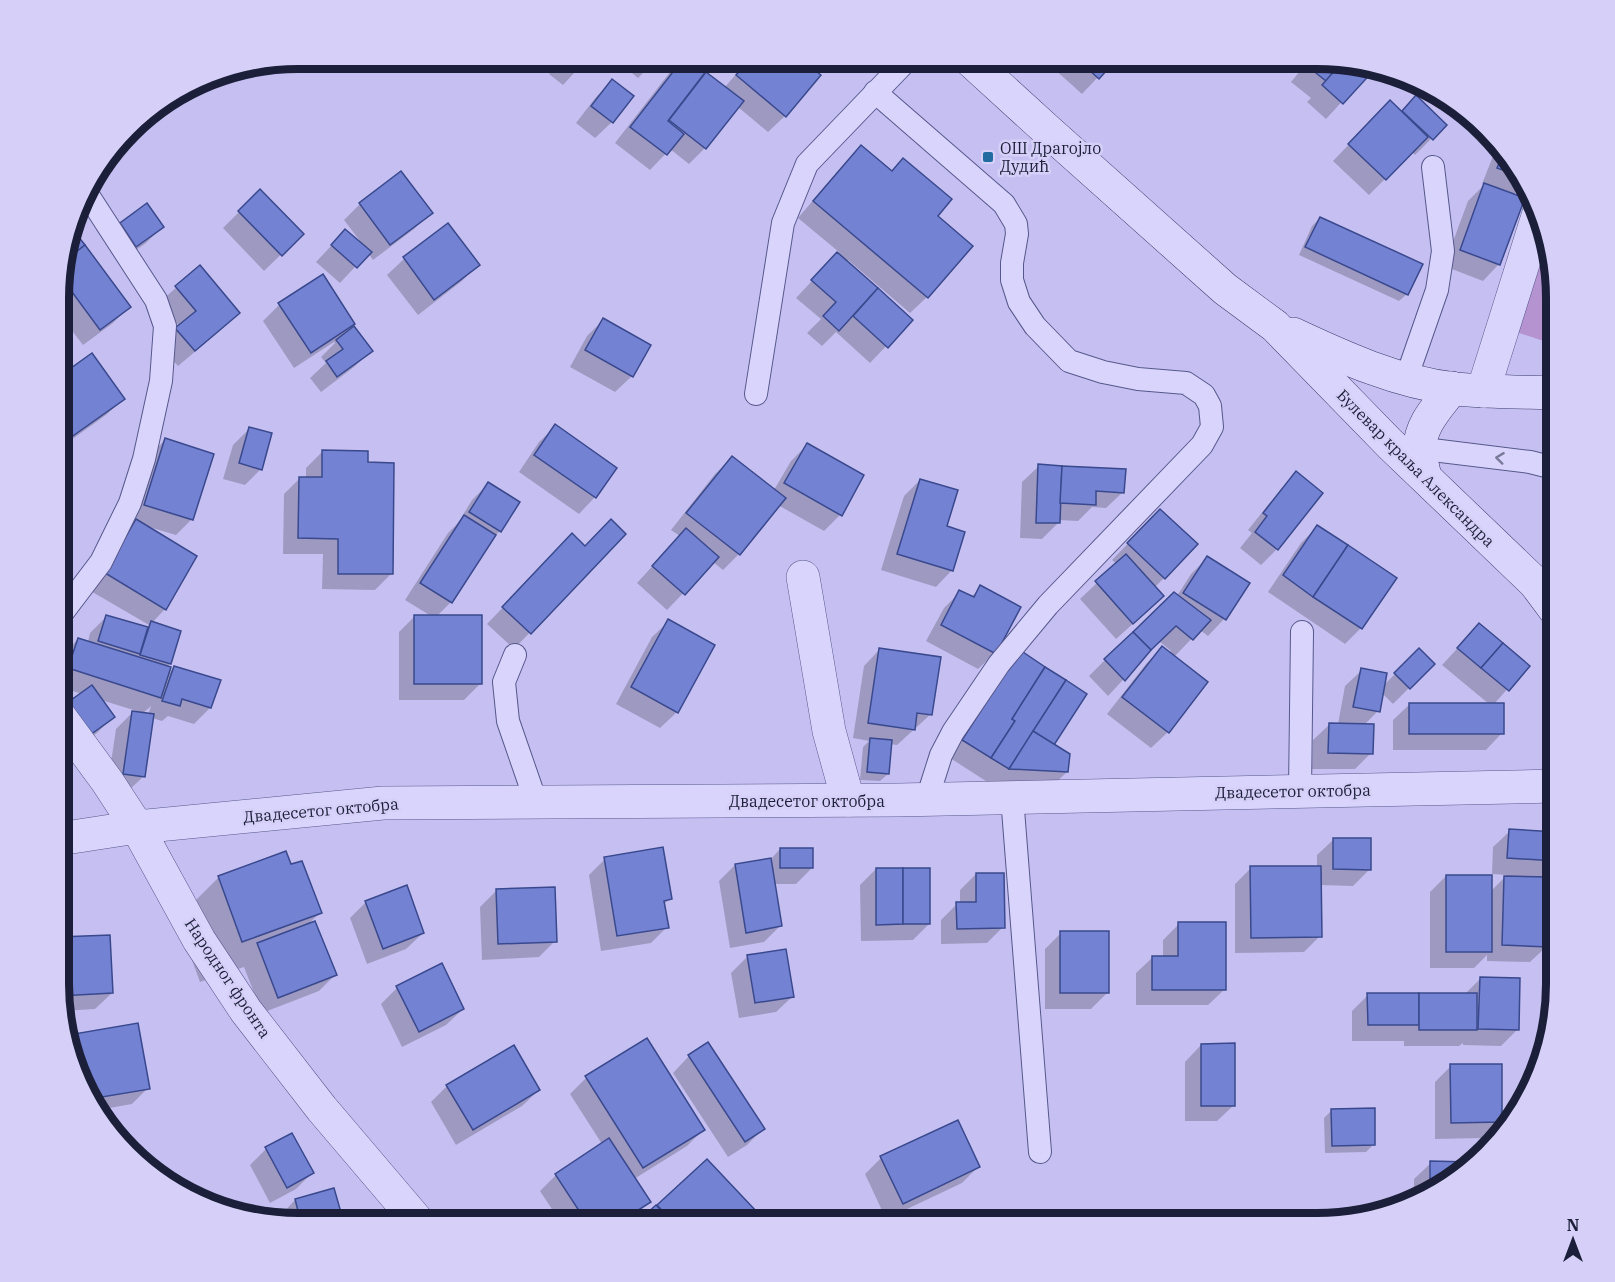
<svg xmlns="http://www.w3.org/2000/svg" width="1615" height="1282" font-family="'IBM Plex Serif',serif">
  <rect width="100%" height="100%" fill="#c6c0f2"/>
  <path fill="#b493d0" d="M1538 216 1556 297V345L1504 328Z"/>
  <g fill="#0003" fill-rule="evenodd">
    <path d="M561 59H587L563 85 549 74Z"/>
    <path d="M605 59H657L638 78 621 64 615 70 604 60Z"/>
    <path d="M684 59H690L725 87 749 59H799L819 76 785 116 768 132 738 107 705 148 689 164 670 149 650 170 615 143 670 72Z"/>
    <path d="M1043 59H1115L1082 94Z"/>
    <path d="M1310 59H1333L1373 68 1326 119 1307 102 1311 98 1291 82Z"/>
    <path d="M612 81V122L595 138 576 123 596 97Z"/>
    <path d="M1416 97 1445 125 1415 155 1412 152 1369 195 1333 161 1390 102 1401 113Z"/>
    <path d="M1497 146 1525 183 1513 195 1499 264 1483 281 1444 266 1468 201 1484 185 1482 184Z"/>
    <path d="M861 147 891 172 903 160 936 216 927 297 910 313 848 260 846 262 911 320 870 363 836 332 822 346 807 333 821 319 796 298 839 252 798 218 845 163Z"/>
    <path d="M260 191 302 234 264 271 223 228Z"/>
    <path d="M360 204 431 213 414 229 373 260 368 253 340 283 316 262 345 231 360 241 344 220Z"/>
    <path d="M147 205 162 227 146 243 119 262 104 240 120 224Z"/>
    <path d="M1320 218 1407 294 1399 301 1299 255 1312 226Z"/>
    <path d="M448 225 478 264 462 281 418 315 387 275 404 259Z"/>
    <path d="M72 232 129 307 113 323 83 345 60 315 61 266Z"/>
    <path d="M199 267 238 313 222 329 178 366 160 346 180 327 159 303Z"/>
    <path d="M279 305 353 324 342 335 371 351 354 367 321 392 310 378 326 363 321 357 335 343 334 342 294 368 263 321Z"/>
    <path d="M603 320 632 376 615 392 570 367 587 336Z"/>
    <path d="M60 377 123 399 106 415 60 448Z"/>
    <path d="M556 426 615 468 595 497 579 514 519 472 539 442Z"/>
    <path d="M249 429 261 469 245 485 223 479 233 445Z"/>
    <path d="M165 440 192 519 176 535 149 527 165 609 152 623 180 632 170 664 166 667 167 675 174 667 210 708 194 724 168 716 162 721 152 718 144 776 127 792 107 789 116 729 132 713 139 714 140 712 101 700 113 717 97 733 73 750 82 694 60 687V662L62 656 78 639 88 642 90 633 107 616 146 628 149 625 89 590 120 537 134 523 128 521 149 456ZM151 706 148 715 142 714Z"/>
    <path d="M807 445 840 515 824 531 778 505 739 554 723 570 713 562 667 610 637 583 680 536 671 530 715 474 732 458 774 490 791 461Z"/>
    <path d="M322 452 366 463 391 574 375 590 322 589 323 554H283L284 494 300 478H306V468Z"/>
    <path d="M1039 466 1123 492 1106 508 1092 507 1078 521 1058 520V523L1042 539 1020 538 1022 482Z"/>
    <path d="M1296 473 1277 549 1261 565 1240 548 1252 533 1248 530 1280 490Z"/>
    <path d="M920 480 945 527 952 570 936 587 881 570 904 496Z"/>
    <path d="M488 484 500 531 492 539 451 602 437 616 480 684 464 700H399V632L415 616H431L405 600 448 533 458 523 472 500Z"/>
    <path d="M1556 526V548L1545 536Z"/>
    <path d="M1144 527 1164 578 1154 588 1146 612 1116 639 1080 599 1117 564 1112 560Z"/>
    <path d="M1317 527 1361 628 1345 644 1268 592 1301 543Z"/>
    <path d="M624 534 514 649 487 624 556 552 585 547Z"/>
    <path d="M1207 558 1248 583 1224 619 1208 636 1200 630 1174 657 1168 732 1151 748 1107 714 1146 664 1162 648 1169 653 1171 651 1159 641 1108 696 1089 676 1105 660 1177 596 1191 574Z"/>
    <path d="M981 587 995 653 978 669 926 641 944 608 960 592 971 597Z"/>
    <path d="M669 621 677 712 660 728 616 704 652 637Z"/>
    <path d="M1479 625 1528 666 1494 704 1502 733 1486 750H1393V720L1410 704H1489L1442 665Z"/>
    <path d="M880 649 931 714 897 745 890 744 888 774 880 781 860 780 863 747 869 741 853 738 864 666Z"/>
    <path d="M1419 650 1433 664 1393 704 1382 693 1378 711 1364 725 1371 753 1355 769H1312L1313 740 1330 724H1338L1345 686 1362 670 1383 686Z"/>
    <path d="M1004 668 1067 772 1050 788 992 785 947 756Z"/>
    <path d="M1510 831 1556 834V868L1545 879 1547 946 1530 962 1487 961V955L1474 968H1430V892L1446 876 1491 891 1507 875 1492 874 1493 847Z"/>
    <path d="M1334 839 1370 869 1353 886 1319 885 1320 936 1304 952 1235 953V884L1251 868 1317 867V855Z"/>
    <path d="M780 849 812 868 796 884H774L780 926 764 942 730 948 719 881 735 865 770 860Z"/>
    <path d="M605 859 670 898 663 905 667 927 651 943 601 951 589 875Z"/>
    <path d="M290 866 320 913 307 925 335 975 319 991 262 1013 244 967 200 982 177 919 219 877Z"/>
    <path d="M876 869 929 924 913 940 861 941 860 885Z"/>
    <path d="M976 874 1003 927 987 943 941 944V920L957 904H960V890Z"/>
    <path d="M496 891 555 941 539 957 482 960 480 907Z"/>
    <path d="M366 902 423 933 406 949 367 964 350 918Z"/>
    <path d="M1179 924 1225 989 1208 1005H1136V973L1153 957H1163V940Z"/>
    <path d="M1061 933 1107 993 1091 1009H1045V949Z"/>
    <path d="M59 938 112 993 95 1009 62 1011 59 1000Z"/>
    <path d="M748 956 793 996 776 1012 739 1018 731 973Z"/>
    <path d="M1481 978 1517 1030 1501 1046 1463 1045V1043L1459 1046H1404V1041H1352V1011L1368 995H1464Z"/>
    <path d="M397 988 463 1009 446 1025 402 1047 381 1004Z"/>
    <path d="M1201 1045 1234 1105 1217 1121H1185V1062Z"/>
    <path d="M689 1056 763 1129 747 1145 728 1157 673 1073Z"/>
    <path d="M1451 1066 1500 1122 1484 1138 1435 1139V1082Z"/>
    <path d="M586 1078 703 1130 687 1146 634 1179 649 1202 632 1218 625 1223H561L540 1191 556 1175 602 1144 570 1094Z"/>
    <path d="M447 1086 539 1090 522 1106 456 1145 431 1102Z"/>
    <path d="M148 1088 132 1104 98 1110 83 1090Z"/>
    <path d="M1332 1110 1374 1144 1366 1152 1325 1153 1324 1118Z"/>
    <path d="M266 1149 312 1173 296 1189 270 1203 250 1165Z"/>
    <path d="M881 1158 978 1167 962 1183 886 1219 865 1174Z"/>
    <path d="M707 1161 754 1212 744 1223H638Z"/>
    <path d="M1431 1163H1468L1414 1201V1179Z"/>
    <path d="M333 1190 342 1223H281L279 1217 295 1200Z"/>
  </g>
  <g fill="#7382d3" stroke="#3a498d" stroke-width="1.5">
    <path d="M566 59H589L580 70Z"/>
    <path d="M683 59H693L707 70 668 121 684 134 667 155 630 127Z"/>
    <path d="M750 59H801L821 75 786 117 736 75Z"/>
    <path d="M1077 59H1117L1099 79Z"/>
    <path d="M1311 59H1333L1343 61 1326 81 1306 65Z"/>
    <path d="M1343 61 1375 69 1343 104 1322 85Z"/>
    <path d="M706 72 744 101 706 149 669 120Z"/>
    <path d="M612 79 634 96 613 123 591 106Z"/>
    <path d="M1416 95 1447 125 1433 140 1402 111Z"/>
    <path d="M1390 100 1428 137 1386 180 1348 144Z"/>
    <path d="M861 145 892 171 903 158 952 199 938 216 973 246 928 298 813 201Z"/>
    <path d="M1503 154 1520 176 1497 168Z"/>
    <path d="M401 171 433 213 390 245 359 203Z"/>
    <path d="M1484 183 1525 198 1500 265 1460 250Z"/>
    <path d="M260 189 304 234 282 256 238 211Z"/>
    <path d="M147 203 164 227 136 247 120 223Z"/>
    <path d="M1320 217 1423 264 1408 295 1305 247Z"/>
    <path d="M448 223 480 265 434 300 403 257Z"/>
    <path d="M345 229 372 252 357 268 331 245Z"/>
    <path d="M73 230 85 245 62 263Z"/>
    <path d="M85 245 131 307 100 330 61 277 62 263Z"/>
    <path d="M837 252 878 288 839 331 823 316 836 302 811 280Z"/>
    <path d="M200 265 240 313 195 351 175 328 196 311 175 286Z"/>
    <path d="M323 274 355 324 311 353 278 303Z"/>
    <path d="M878 288 913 320 888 348 853 316Z"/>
    <path d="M603 318 651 345 633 377 585 350Z"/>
    <path d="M354 326 373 351 337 377 326 361 343 349 336 340Z"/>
    <path d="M92 353 125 399 60 445V376Z"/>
    <path d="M555 424 617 468 596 498 534 455Z"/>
    <path d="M249 427 272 433 262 470 239 463Z"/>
    <path d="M165 438 214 454 193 520 144 505Z"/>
    <path d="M807 443 864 475 842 516 784 483Z"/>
    <path d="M322 450 368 451V462L394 463 393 574H338V539L298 538 299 477H322Z"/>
    <path d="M732 456 786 498 740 555 686 513Z"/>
    <path d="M1038 464 1062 466 1060 523H1036Z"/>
    <path d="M1062 466 1126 469 1124 493 1096 491V505L1060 503Z"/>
    <path d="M1296 471 1323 493 1278 550 1255 532 1267 516 1263 513Z"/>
    <path d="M920 479 958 490 947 526 965 532 953 571 897 554Z"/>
    <path d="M488 482 520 502 501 532 469 512Z"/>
    <path d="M1160 509 1198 544 1165 579 1127 543Z"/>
    <path d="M464 515 496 535 452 603 420 583Z"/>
    <path d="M136 519 197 556 166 610 105 573Z"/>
    <path d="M611 519 626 534 531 634 502 607 572 533 585 546Z"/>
    <path d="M1317 525 1348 545 1313 597 1283 575Z"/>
    <path d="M686 528 719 557 685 595 652 566Z"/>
    <path d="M1348 545 1397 578 1362 629 1313 597Z"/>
    <path d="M1126 554 1164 596 1133 624 1095 581Z"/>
    <path d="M1207 556 1250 583 1226 620 1183 593Z"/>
    <path d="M980 585 1021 607 996 654 941 625 959 590 974 597Z"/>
    <path d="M1174 592 1211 620 1193 640 1176 626 1151 650 1133 632Z"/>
    <path d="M106 615 148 627 140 654 98 641Z"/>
    <rect x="414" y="615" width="68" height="69"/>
    <path d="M668 619 715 645 678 713 631 687Z"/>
    <path d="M151 621 181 631 171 664 140 655Z"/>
    <path d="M1479 623 1503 643 1481 668 1457 648Z"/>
    <path d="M1133 632 1151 650 1125 681 1104 659Z"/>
    <path d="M78 638 171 667 161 698 68 668Z"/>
    <path d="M1503 643 1530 666 1509 691 1481 668Z"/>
    <path d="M1162 646 1208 682 1169 733 1122 697Z"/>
    <path d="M879 648 941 657 932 715 917 713 915 730 868 723Z"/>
    <path d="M1419 648 1435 664 1410 689 1394 673Z"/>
    <path d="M1020 650 1045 667 1012 719 1015 721 991 758 962 740Z"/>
    <path d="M174 666 221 680 211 708 182 699 180 706 162 701Z"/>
    <path d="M1045 667 1066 680 1009 769 991 758 1015 721 1012 719Z"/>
    <path d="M1361 668 1387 673 1380 712 1353 707Z"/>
    <path d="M1066 680 1087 694 1054 745 1033 731Z"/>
    <path d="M92 685 115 717 90 735 67 703Z"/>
    <rect x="1409" y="703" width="95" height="31"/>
    <path d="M132 711 154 714 145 777 123 774Z"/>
    <path d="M1329 723 1374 724 1373 754 1328 753Z"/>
    <path d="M1033 731 1070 754 1068 772 1009 769Z"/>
    <path d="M870 738 892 740 889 774 867 772Z"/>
    <path d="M1509 829 1556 832V861L1507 858Z"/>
    <path d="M1333 838H1371V870L1333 869Z"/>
    <path d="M663 847 672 899 664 901 669 928 617 936 604 857Z"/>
    <rect x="780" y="848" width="33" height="20"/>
    <path d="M286 851 291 864 302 861 322 913 242 942 218 876Z"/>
    <path d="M771 858 782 926 746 933 735 864Z"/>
    <path d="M1250 866H1321L1322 937 1251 938Z"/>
    <path d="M876 868H903V924L876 925Z"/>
    <rect x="903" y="868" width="27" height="56"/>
    <path d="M976 873H1004L1005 928 957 929 956 902H976Z"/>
    <rect x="1446" y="875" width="46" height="77"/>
    <path d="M1504 876 1550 877 1548 947 1502 945Z"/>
    <path d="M407 885 424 933 383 949 365 901Z"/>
    <path d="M555 887 557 942 498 944 496 889Z"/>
    <path d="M315 921 337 975 278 998 257 943Z"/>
    <path d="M1178 922H1226V990H1152V956H1178Z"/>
    <rect x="1060" y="931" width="49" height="62"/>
    <path d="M110 935 113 993 59 996V937Z"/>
    <path d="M786 949 794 997 755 1003 747 955Z"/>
    <path d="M442 963 464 1009 419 1032 396 986Z"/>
    <path d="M1480 977 1520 978 1519 1030 1478 1029Z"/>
    <path d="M1367 993H1419V1025H1368Z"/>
    <rect x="1419" y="993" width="58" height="37"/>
    <path d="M138 1023 150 1089 90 1099 83 1090 68 1035Z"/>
    <path d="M647 1038 705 1130 643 1168 585 1076Z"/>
    <path d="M708 1042 765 1129 745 1142 688 1055Z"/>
    <path d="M1235 1043V1106H1201V1044Z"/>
    <path d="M514 1045 540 1090 473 1130 446 1085Z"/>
    <path d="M1450 1064H1502V1122L1451 1123Z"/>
    <path d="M1375 1108V1145L1332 1146 1331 1109Z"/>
    <path d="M958 1120 980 1167 903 1204 880 1156Z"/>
    <path d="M292 1133 314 1173 287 1188 265 1147Z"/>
    <path d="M609 1138 651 1202 618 1223H587L555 1174Z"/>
    <path d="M707 1159 757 1212 745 1223H674L657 1205Z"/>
    <path d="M1430 1161 1470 1162 1430 1190Z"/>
    <path d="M334 1188 344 1223H301L295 1199Z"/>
    <path d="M656 1205 672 1223H636Z"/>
    <path d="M793 1211 803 1223H778Z"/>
  </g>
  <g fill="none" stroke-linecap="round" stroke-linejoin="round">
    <g stroke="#56588c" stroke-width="24">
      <g id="lane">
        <path d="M875 92 1004 204 1016 224 1017 234 1012 263V280L1019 302 1035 326 1069 361 1103 372 1138 379 1186 383 1204 395 1210 406 1212 427 1202 445 1048 605 999 664 953 732 941 755 927 799"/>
        <path d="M1406 379 1437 290 1443 251 1433 167"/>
        <path d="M756 394 783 223 807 164 908 59"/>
        <path d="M1408 447 1530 462 1546 466 1556 472"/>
        <path d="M60 616 101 562 130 503 144 459 161 381 165 326 156 300 86 192"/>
        <path d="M515 655 504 682 508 721 536 802"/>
        <path d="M1300 791 1302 632"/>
        <path d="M1012 797 1040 1152"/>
      </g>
    </g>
    <g stroke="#56588c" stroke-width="34">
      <g id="street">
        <path d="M1483 391 1538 216"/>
        <path d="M803 577 829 731 848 800"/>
        <path d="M60 717 107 781 137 827 199 940 246 1011 322 1109 419 1223"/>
        <path d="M59 839 137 827 383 803 898 800 1556 786"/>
      </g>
    </g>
    <g stroke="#3a3d6e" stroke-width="34">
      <g id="secondary">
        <path d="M969 59 1048 131 1225 289 1275 326 1390 444 1535 583 1556 611"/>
        <path d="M1293 334C1344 358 1397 382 1455 389 1488 392 1523 392 1556 393"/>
        <path d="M1425 477C1423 468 1420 457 1420 448 1420 424 1439 406 1452 388"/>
      </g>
    </g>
    <use href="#lane" stroke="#d9d4fc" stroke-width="22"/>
    <use href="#street" stroke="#d9d4fc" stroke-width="33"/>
    <use href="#secondary" stroke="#d9d4fc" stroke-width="33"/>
  </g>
  <defs><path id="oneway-chevron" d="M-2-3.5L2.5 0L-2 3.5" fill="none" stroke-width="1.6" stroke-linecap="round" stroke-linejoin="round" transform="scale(1.5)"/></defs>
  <use stroke="#7a7a9b" href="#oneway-chevron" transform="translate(1500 458) rotate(-173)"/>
  <rect fill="#216ba0" stroke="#d6d0f8" stroke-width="2" x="982" y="151" width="12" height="12" rx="3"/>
  <g text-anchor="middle" stroke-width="5" stroke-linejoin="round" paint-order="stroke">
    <g font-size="16" fill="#1c1f3a" stroke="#d6d0f8" text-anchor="start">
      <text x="1000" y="154">ОШ Драгојло<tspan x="1000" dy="18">Дудић</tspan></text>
    </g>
    <g font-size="16" fill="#1c1f3a" stroke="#d6d0f8">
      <text transform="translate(1416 468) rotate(45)" y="6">Булевар краља Александра</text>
      <text transform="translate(1293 791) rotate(-1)" y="6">Двадесетог октобра</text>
      <text x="807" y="807">Двадесетог октобра</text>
      <text transform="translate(321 810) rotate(-5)" y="6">Двадесетог октобра</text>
      <text transform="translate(228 978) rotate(56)" y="6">Народног фронта</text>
    </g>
  </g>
  <path d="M0 0H1615V1282H0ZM298 69H1317A229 229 0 0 1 1546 298V984A229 229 0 0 1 1317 1213H298A229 229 0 0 1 69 984V298A229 229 0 0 1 298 69Z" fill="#d6d0f8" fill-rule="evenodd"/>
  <path fill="none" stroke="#1c1f3a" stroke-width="8" d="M298 69H1317A229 229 0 0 1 1546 298V984A229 229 0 0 1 1317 1213H298A229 229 0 0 1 69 984V298A229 229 0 0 1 298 69Z"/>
  <g transform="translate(1573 1240)" stroke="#d6d0f8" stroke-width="4.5" paint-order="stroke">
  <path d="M0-4.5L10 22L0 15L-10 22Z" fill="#1c1f3a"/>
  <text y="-9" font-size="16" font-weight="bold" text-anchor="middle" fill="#1c1f3a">N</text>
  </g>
</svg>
